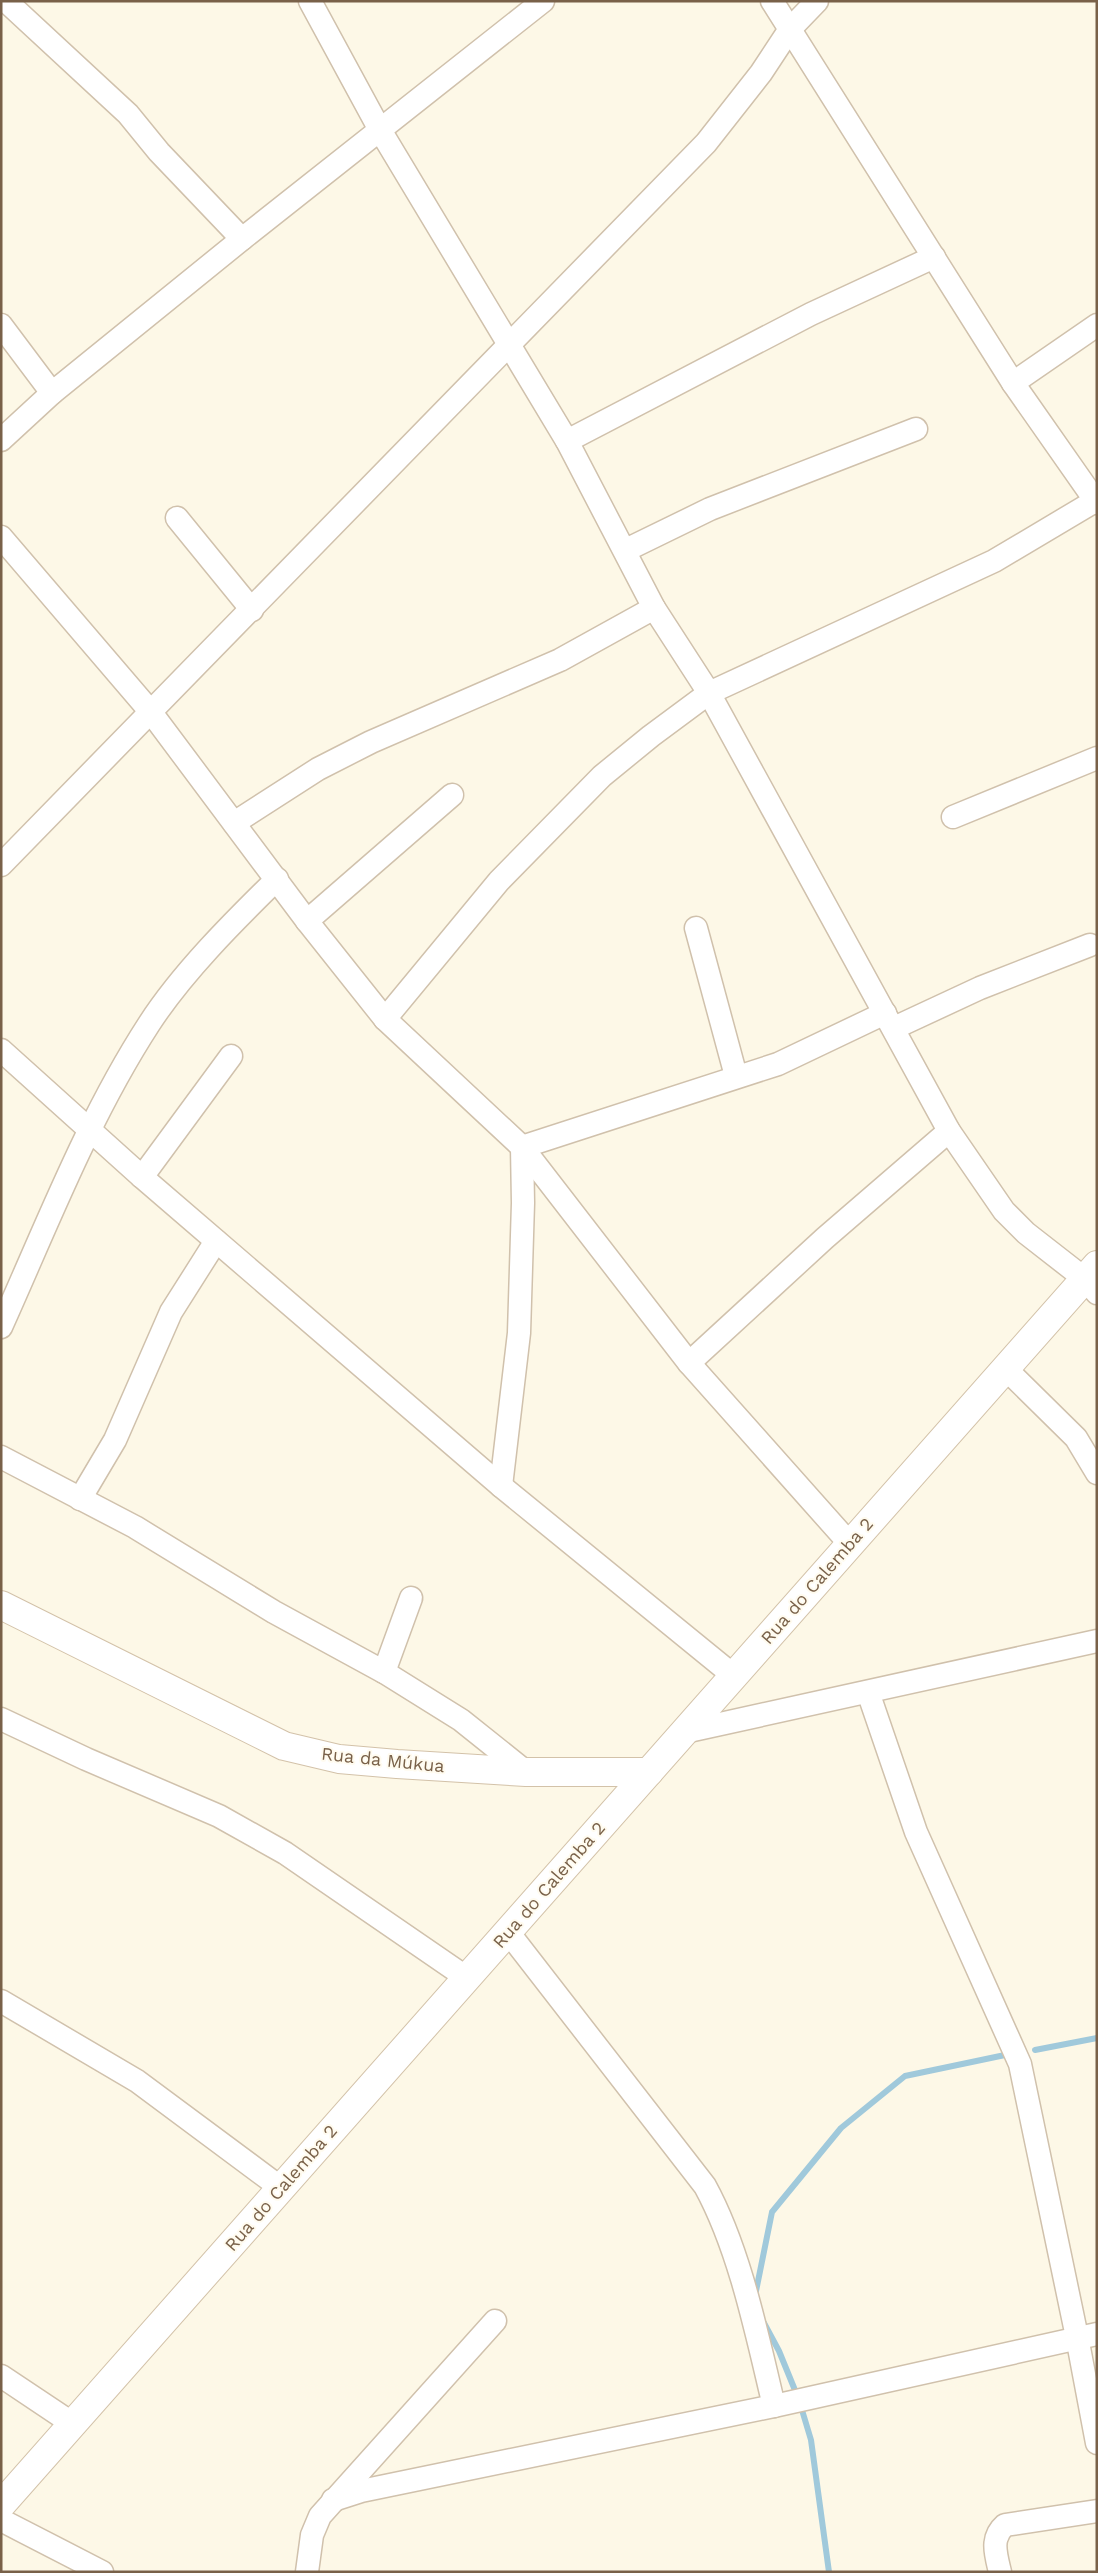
<svg xmlns="http://www.w3.org/2000/svg" width="1098" height="2573" font-family="'Work Sans',sans-serif">
  <rect width="100%" height="100%" fill="#fdf8e7"/>
  <g fill="none" stroke-linecap="round" stroke-linejoin="round">
    <g stroke="#a0c9db" stroke-width="6">
      <path d="M1035 2050 1097 2038"/>
      <path d="M755 2296 772 2212 841 2128 905 2076 1005 2055"/>
      <path d="M764 2323 779 2351 799 2400 811 2440 829 2572"/>
    </g>
    <g stroke="#d0c1ac" stroke-width="25">
      <g id="street">
        <path d="M6 1 128 114 159 152 242 239"/>
        <path d="M310 1 380 130 567 441 654 608 709 693 949 1131 1004 1211 1026 1233 1085 1279 1097 1293"/>
        <path d="M772 1 1013 383 1097 503"/>
        <path d="M1 325 52 393"/>
        <path d="M1013 383 1097 325"/>
        <path d="M1 440 52 393 242 239 543 1"/>
        <path d="M567 441 811 314 934 257"/>
        <path d="M177 518 252 610"/>
        <path d="M1 537 150 711 307 921 385 1019 522 1147 689 1363 850 1544"/>
        <path d="M626 550 710 509 916 429"/>
        <path d="M953 817 1097 758"/>
        <path d="M234 823 318 769 371 742 560 660 654 608"/>
        <path d="M1 865 706 143 761 73 790 29 817 1"/>
        <path d="M307 921 452 795"/>
        <path d="M696 928 736 1076"/>
        <path d="M385 1019 499 881 602 776 651 736 709 693 994 561 1095 501"/>
        <path d="M894 1028 980 988 1090 945"/>
        <path d="M1 1050 142 1177 501 1486 734 1676"/>
        <path d="M142 1177 231 1056"/>
        <path d="M1 1327C47 1225 88 1118 149 1024 182 973 233 922 277 879"/>
        <path d="M689 1363 825 1238 949 1131"/>
        <path d="M1005 1368 1076 1438 1097 1473"/>
        <path d="M1 1457 135 1527 274 1612 384 1672 461 1720 526 1772"/>
        <path d="M501 1486 519 1333 523 1203 522 1147 778 1064 885 1013"/>
        <path d="M80 1499 115 1440 171 1312 216 1241"/>
        <path d="M384 1672 411 1598"/>
        <path d="M868 1692 916 1832 1020 2064 1077 2337 1097 2443"/>
        <path d="M1 1719 86 1759 219 1816 285 1853 467 1978"/>
        <path d="M684 1732 1097 1641"/>
        <path d="M508 1932 705 2186C740 2250 757 2335 774 2406"/>
        <path d="M1 2001 137 2081 281 2188"/>
        <path d="M1 2376 73 2424"/>
        <path d="M333 2500 361 2491 774 2406 1097 2334"/>
        <path d="M1 2520 102 2572"/>
        <path d="M307 2572 312 2535 320 2516 495 2321"/>
        <path d="M1000 2572C996 2555 990 2538 1005 2525L1097 2511"/>
      </g>
    </g>
    <g stroke="#d3c2a9" stroke-width="30">
      <g id="secondary">
        <path d="M1 1605 284 1746 339 1759 397 1764 526 1772H649"/>
        <path d="M1 2505 1097 1265"/>
      </g>
    </g>
    <use href="#street" stroke="#fff" stroke-width="22"/>
    <use href="#secondary" stroke="#fff" stroke-width="28"/>
  </g>
  <g text-anchor="middle" stroke-width="4" stroke-linejoin="round" paint-order="stroke">
    <g font-size="18" fill="#796149" stroke="#fffbef">
      <text transform="translate(817 1581) rotate(-49)" y="6">Rua do Calemba 2</text>
      <text transform="translate(383 1760) rotate(6)" y="6">Rua da Múkua</text>
      <text transform="translate(549 1885) rotate(-49)" y="6">Rua do Calemba 2</text>
      <text transform="translate(281 2188) rotate(-49)" y="6">Rua do Calemba 2</text>
    </g>
  </g>
  <rect width="1098" height="2573" fill="none" stroke="#796149" stroke-width="5"/>
</svg>
